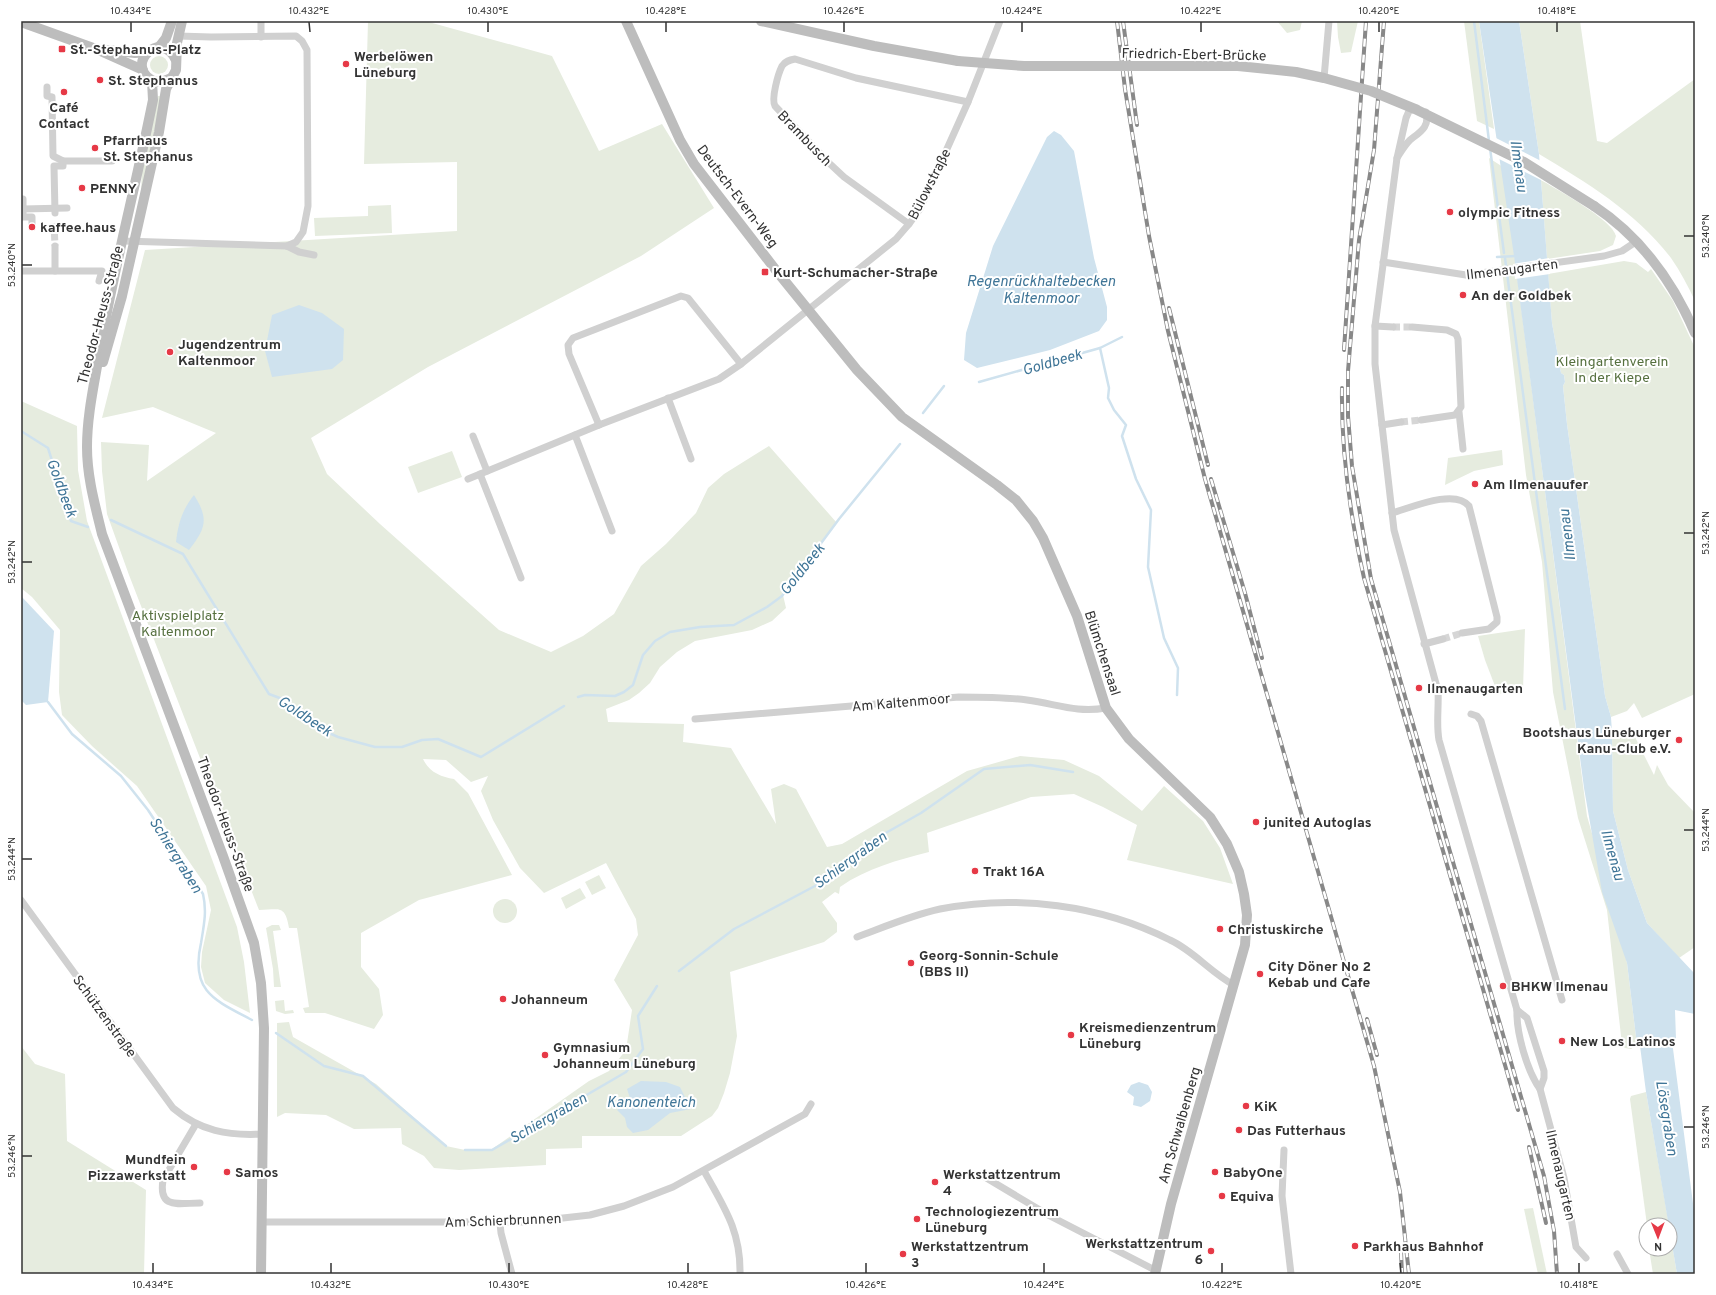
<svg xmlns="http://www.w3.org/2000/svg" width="1716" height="1295" font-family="Overpass,sans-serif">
  <rect width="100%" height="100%" fill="#fff"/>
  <g fill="#e6ecdf">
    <path d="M368 21H425L552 56 599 151 662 124 714 208 641 256 428 367 311 438 327 474 380 524 499 630 551 652 583 636 614 614 641 566 666 544 696 513 708 488 724 474 769 446 837 523 783 595 786 608 772 621 752 630 695 641 677 652 660 667 650 683 639 693 629 700 606 709 608 722 684 724 683 742 731 748 776 824 771 789 784 784 796 789 827 847 842 844 967 771 1020 756 1064 760 1099 776 1142 811 1164 786 1203 821 1220 848 1233 884 1127 860 1137 825 1103 807 1074 794 1031 797 927 833 929 852C898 860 867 868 840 887L839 894 835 892 822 902 837 923V932L824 942 730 972 737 1036 730 1073 724 1093 718 1108 712 1116 681 1136H582V1148L546 1149V1165L459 1170 434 1168 424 1156 402 1144 401 1128 354 1129 326 1115 285 1113 277 1117V1023L289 1022 293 1037 376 1084 446 1146 465 1150 492 1149 589 1081 609 1071 626 1050 632 1010 614 980 638 935 636 919 606 863 544 893 520 868 493 820 481 791 488 776 471 782 446 760 423 759C429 772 441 777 454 779L468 793 512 875 419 900 361 933V967L379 989 383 1015 374 1029 325 1013H305L303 1008 309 1007 297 928H289C285 904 279 910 259 910L257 905 129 575 107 514 102 471 101 442 149 445 147 481 216 433 153 407 102 418 145 250 457 231V162L364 164Z"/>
    <path d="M1277 21H1302L1300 30 1287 33Z"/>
    <path d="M1337 21H1358L1351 52 1341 53 1338 37Z"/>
    <path d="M1464 21H1479L1494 129 1477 121Z"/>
    <path d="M1519 21H1580L1597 141 1607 143 1695 79V301C1688 286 1680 271 1671 258 1637 213 1586 182 1539 154Z"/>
    <circle cx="159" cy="65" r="9"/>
    <path d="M158 96H162L141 194 142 165Z"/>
    <path d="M1489 158 1503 167 1587 816 1619 928 1627 963 1637 1045 1631 1049 1625 1048 1622 1045 1607 910 1578 818 1553 692 1542 562 1526 475Z"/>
    <path d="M1541 180C1556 189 1613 220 1616 236L1613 245 1600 251 1547 259Z"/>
    <path d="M391 205 392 233 315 236 314 218 368 216V206Z"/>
    <path d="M1624 261 1636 263 1648 272 1651 269 1673 301 1695 348V694L1642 718 1634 703 1627 711 1611 717 1605 696 1567 424 1563 386 1565 382 1564 375 1561 373 1552 323 1548 274Z"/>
    <path d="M21 401 77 426 78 470 87 521 237 927 244 962 250 1013 224 1000 205 983 201 967 202 952 211 910 206 886 137 786 92 746 62 715 59 692 60 630 32 597 21 588Z"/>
    <path d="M1502 450 1503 465 1474 471 1445 485 1448 458Z"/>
    <path d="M452 451 462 477 418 493 408 467Z"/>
    <path d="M1525 629 1523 689 1498 694 1485 660 1478 636Z"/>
    <path d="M1629 729 1632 731 1654 775 1657 765 1668 785 1695 813V947L1679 958 1647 923 1628 870 1613 811 1612 733Z"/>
    <path d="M599 875 606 888 592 895 585 882Z"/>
    <path d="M580 888 586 898 566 909 561 898Z"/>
    <circle cx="505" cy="911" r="12"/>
    <path d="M272 925H279L281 930 273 931 281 987H274L273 969 266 928Z"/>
    <path d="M284 1000 285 1011 293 1010 294 1013 285 1014 276 1011 275 1001Z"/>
    <path d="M21 1046 35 1064 65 1074 67 1141 146 1190 144 1274H21Z"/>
    <path d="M1646 1092 1669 1225H1647L1630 1099 1631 1096Z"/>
    <path d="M1533 1208 1547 1274H1538L1524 1209Z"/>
    <path d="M1670 1232 1677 1274H1653L1649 1249H1670Z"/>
  </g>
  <g fill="#cfe2ee">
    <path d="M1479 21H1519L1539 154 1552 323 1561 373 1564 375 1565 382 1563 386 1567 424 1605 696 1611 717 1612 733 1613 811 1628 870 1647 923 1695 974V1014L1675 1010 1676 1039 1672 1041 1695 1219V1274H1677L1646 1092 1640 1046 1637 1045 1627 963 1602 892 1584 788 1514 256Z"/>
    <path d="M1054 131 1061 135 1074 151 1094 258 1107 307V320L1099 331 1050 350 977 368 964 360 966 333 993 246 1047 137Z"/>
    <path d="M299 305 322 313 344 329 343 360 332 369 272 377 265 351 272 315Z"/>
    <path d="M194 495C209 519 206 528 189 550L176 542C178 524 182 510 194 495Z"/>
    <path d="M21 596 54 631 48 702 26 705 21 700Z"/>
    <path d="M641 1081 666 1082 680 1087 691 1109 670 1113 648 1130 633 1133 627 1127 625 1118 617 1110 631 1101 627 1089Z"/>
    <path d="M1139 1082 1148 1085 1152 1092 1150 1101 1141 1107 1133 1105 1134 1097 1127 1092 1131 1085Z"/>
  </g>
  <g fill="#fff">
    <path d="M1494 137 1541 161 1543 181 1497 158Z"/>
    <path d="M1549 258 1550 274 1515 279 1513 264Z"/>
  </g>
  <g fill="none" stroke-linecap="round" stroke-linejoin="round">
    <g stroke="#cfe2ee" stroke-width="2.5">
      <path d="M1474 21 1489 141"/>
      <path d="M1490 148 1504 253"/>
      <path d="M1497 257 1516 256"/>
      <path d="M1505 258 1565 709"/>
      <path d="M1100 348 1109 388 1108 398 1114 410 1126 425 1122 436 1136 479 1151 510 1148 567 1164 638 1178 668 1177 695"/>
      <path d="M979 382 1100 348 1122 337"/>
      <path d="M923 413 944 386"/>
      <path d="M21 431 48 448 71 521 88 527"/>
      <path d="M111 520 183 554 269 694 285 700 297 713 316 727 338 737 375 747H402L422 740 438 739 481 757 564 706"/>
      <path d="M578 697 585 695 615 696 624 692 633 685 643 655 655 641 670 632 700 627 734 625 767 607 782 596 839 519 900 444"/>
      <path d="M48 702 72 734 121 776 148 810 203 894C207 911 204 925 201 943 190 991 214 1000 252 1020"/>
      <path d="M679 971 734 929 830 878 868 843 921 813 984 769 1030 765 1073 772"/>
      <path d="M276 1033 324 1066 363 1076 446 1146"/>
      <path d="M465 1150H492L626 1072 643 1049 638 1016 657 986"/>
    </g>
    <g stroke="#d6d6d6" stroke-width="7" stroke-dasharray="7 3.5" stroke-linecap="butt">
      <path d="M54 223 55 246"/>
      <path d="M1393 327H1412"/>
      <path d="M1401 422 1421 420"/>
      <path d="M1443 639 1462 633"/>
    </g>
    <g stroke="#d0d0d0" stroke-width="7">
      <path d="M261 21V37"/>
      <path d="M178 36 211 37 296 36 302 41 307 50 308 206 303 232 296 242 287 246"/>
      <path d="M1324 78 1329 21"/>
      <path d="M47 87V96L52 97 53 156 63 161H112"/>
      <path d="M1426 112C1430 127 1420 132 1410 140 1404 146 1401 152 1397 158L1375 326V364L1394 530 1438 691C1439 707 1436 724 1439 740L1517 1010C1516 1032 1527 1071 1540 1089L1564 1178 1576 1247 1586 1258"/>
      <path d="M1397 158 1406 118 1409 111 1417 108"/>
      <path d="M21 199H23V217H32V224"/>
      <path d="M23 209 67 208"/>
      <path d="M55 213 54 166H63V161"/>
      <path d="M909 224 844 177 829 163 775 106C771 99 778 74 782 66 785 61 790 60 795 59L856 78 968 102"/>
      <path d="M123 241 287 246 299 252 314 255"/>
      <path d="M1383 262 1466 275 1604 256 1622 251 1637 241"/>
      <path d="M21 271H102L99 281"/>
      <path d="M55 271V246"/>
      <path d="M1375 326 1393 327"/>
      <path d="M1412 327 1447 330 1456 334 1458 339 1461 407 1455 415 1421 420"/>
      <path d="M668 398 691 459"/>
      <path d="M1459 412 1463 449"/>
      <path d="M599 425 569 354 568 345 573 338 681 296 688 298 741 364"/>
      <path d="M1382 425 1401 422"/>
      <path d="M575 435 612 531"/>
      <path d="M473 436 487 471"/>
      <path d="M480 474 521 578"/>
      <path d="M468 479 599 425 719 379 741 364 896 239 909 224 920 209 968 102 1000 21"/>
      <path d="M1392 513C1410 508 1455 488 1469 506L1497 617V622L1489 629 1462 633"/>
      <path d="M1424 644 1443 639"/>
      <path d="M1471 714 1477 716 1481 721 1562 1000"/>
      <path d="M695 719 959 697C982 697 1004 697 1027 700 1057 704 1076 713 1106 708"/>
      <path d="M21 900 173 1108C200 1131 228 1136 263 1134"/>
      <path d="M857 937C884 927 912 915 940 909 1016 894 1101 905 1170 940 1194 951 1211 973 1234 985"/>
      <path d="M1517 1010 1527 1018 1544 1071V1078L1540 1089"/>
      <path d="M196 1124 163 1180C158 1210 179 1203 200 1203"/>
      <path d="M1284 1150 1282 1196 1291 1274"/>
      <path d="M704 1171C724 1207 741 1231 740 1274"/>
      <path d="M983 1176 1050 1216 1155 1270"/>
      <path d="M262 1222H527L590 1215 624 1206 673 1187 805 1114 811 1104"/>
      <path d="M500 1223 501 1233 512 1274"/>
      <path d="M1617 1254 1628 1274"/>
    </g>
    <g stroke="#bdbdbd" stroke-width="10">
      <path d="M626 21 680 140 694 164 775 269 857 370 902 417 997 485 1016 500 1033 521 1043 538 1077 616 1106 708 1129 739 1210 817 1227 844 1239 872 1244 894 1247 915 1245 945 1171 1204 1155 1274"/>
      <path d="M761 21 874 46 958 61"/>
      <path d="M21 22 96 49 143 70"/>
      <path d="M159 47 166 38 172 21"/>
      <path d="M108 50 135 53 148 52"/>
      <path d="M171 78C164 81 157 84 150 79 126 63 161 29 176 60"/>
      <path d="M152 81 153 100 148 124C132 201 112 277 99 355 94 385 87 416 87 447 87 477 95 505 102 534L223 856 254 943 261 983 264 1028 261 1274"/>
      <path d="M1594 206C1641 237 1673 282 1695 333"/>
      <path d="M103 362 122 296 159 132 166 89 176 70 177 43 182 21"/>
    </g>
    <g stroke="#888" stroke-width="4">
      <g id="rail">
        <path d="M1117 21 1125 89 1149 236 1168 331 1205 479 1374 1066 1400 1192 1409 1274"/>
        <path d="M1123 21 1137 125"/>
        <path d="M1384 21 1374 150 1359 240 1348 371V416L1352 466 1371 579 1544 1176 1554 1231 1557 1274"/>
        <path d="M1169 308 1208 465"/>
        <path d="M1344 350 1366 21"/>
        <path d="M1342 388C1341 452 1350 515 1364 578L1518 1110"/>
        <path d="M1211 479 1245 593 1262 658"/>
        <path d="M1367 1019 1377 1055"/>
        <path d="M1529 1147 1546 1223"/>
        <path d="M1401 1252 1402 1274"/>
      </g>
    </g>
    <use href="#rail" stroke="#fff" stroke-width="2.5" stroke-dasharray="8" stroke-linecap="butt"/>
    <path stroke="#bdbdbd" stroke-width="10" d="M958 61 1024 66H1238L1296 72 1324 78 1371 91 1415 109 1524 162 1594 206"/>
  </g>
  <path fill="none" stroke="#333" stroke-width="1.5" d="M131 22V32M309 22 310 32M488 22V32M666 22V32M844 22V32M1022 22V32M1201 22V32M1379 22V32M1557 22V32M1684 236H1694M22 265H32M1684 533H1694M22 562H32M1684 830H1694M22 859H32M1684 1127H1694M22 1156H32M153 1263V1273M331 1263V1273M509 1263V1273M688 1263V1273M866 1263V1273M1044 1263V1273M1222 1263V1273M1400 1263 1401 1273M1579 1263V1273"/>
  <g fill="#e63946" stroke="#fff" stroke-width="1.5">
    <rect x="58" y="45" width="8" height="8" rx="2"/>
    <circle cx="346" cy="64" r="4"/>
    <circle cx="100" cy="80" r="4"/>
    <circle cx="64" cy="92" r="4"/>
    <circle cx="95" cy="148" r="4"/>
    <circle cx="82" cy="188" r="4"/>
    <circle cx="1450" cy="212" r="4"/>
    <circle cx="32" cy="227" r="4"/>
    <rect x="761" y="268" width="8" height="8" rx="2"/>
    <circle cx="1463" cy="295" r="4"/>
    <circle cx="170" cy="352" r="4"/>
    <circle cx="1475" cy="484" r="4"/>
    <circle cx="1419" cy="688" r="4"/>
    <circle cx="1679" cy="740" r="4"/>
    <circle cx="1256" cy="822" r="4"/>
    <circle cx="975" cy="871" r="4"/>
    <circle cx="1220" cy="929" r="4"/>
    <circle cx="911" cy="963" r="4"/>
    <circle cx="1260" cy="974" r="4"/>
    <circle cx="1503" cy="986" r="4"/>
    <circle cx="503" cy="999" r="4"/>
    <circle cx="1071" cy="1035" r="4"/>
    <circle cx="1562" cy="1041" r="4"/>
    <circle cx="545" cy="1055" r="4"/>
    <circle cx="1246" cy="1106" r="4"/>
    <circle cx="1239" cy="1130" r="4"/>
    <circle cx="194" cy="1167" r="4"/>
    <circle cx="227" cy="1172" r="4"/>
    <circle cx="1215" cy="1172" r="4"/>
    <circle cx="935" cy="1182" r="4"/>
    <circle cx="1222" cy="1196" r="4"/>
    <circle cx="917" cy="1219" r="4"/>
    <circle cx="1355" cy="1246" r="4"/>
    <circle cx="1211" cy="1251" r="4"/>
    <circle cx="903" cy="1254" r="4"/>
  </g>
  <g text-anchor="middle" stroke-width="4" stroke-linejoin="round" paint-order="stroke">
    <g font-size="14" font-weight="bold" fill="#333" stroke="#fff" text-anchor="start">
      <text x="70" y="54">St.-Stephanus-Platz</text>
      <text x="354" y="61">Werbelöwen<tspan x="354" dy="16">Lüneburg</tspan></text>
      <text x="108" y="85">St. Stephanus</text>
      <text x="64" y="112" text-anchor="middle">Café<tspan x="64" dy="16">Contact</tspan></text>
      <text x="103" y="145">Pfarrhaus<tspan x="103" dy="16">St. Stephanus</tspan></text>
      <text x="90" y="193">PENNY</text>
      <text x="1458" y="217">olympic Fitness</text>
      <text x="40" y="232">kaffee.haus</text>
      <text x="773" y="277">Kurt-Schumacher-Straße</text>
      <text x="1471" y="300">An der Goldbek</text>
      <text x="178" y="349">Jugendzentrum<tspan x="178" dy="16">Kaltenmoor</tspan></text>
      <text x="1483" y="489">Am Ilmenauufer</text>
      <text x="1427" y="693">Ilmenaugarten</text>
      <text x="1671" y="737" text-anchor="end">Bootshaus Lüneburger<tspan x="1671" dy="16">Kanu-Club e.V.</tspan></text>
      <text x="1264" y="827">junited Autoglas</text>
      <text x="983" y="876">Trakt 16A</text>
      <text x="1228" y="934">Christuskirche</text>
      <text x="919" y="960">Georg-Sonnin-Schule<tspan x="919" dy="16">(BBS II)</tspan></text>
      <text x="1268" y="971">City Döner No 2<tspan x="1268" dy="16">Kebab und Cafe</tspan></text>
      <text x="1511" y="991">BHKW Ilmenau</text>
      <text x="511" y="1004">Johanneum</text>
      <text x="1079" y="1032">Kreismedienzentrum<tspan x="1079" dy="16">Lüneburg</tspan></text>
      <text x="1570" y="1046">New Los Latinos</text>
      <text x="553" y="1052">Gymnasium<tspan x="553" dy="16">Johanneum Lüneburg</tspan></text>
      <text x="1254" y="1111">KiK</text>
      <text x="1247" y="1135">Das Futterhaus</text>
      <text x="186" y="1164" text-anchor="end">Mundfein<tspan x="186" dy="16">Pizzawerkstatt</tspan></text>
      <text x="235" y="1177">Samos</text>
      <text x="1223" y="1177">BabyOne</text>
      <text x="943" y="1179">Werkstattzentrum<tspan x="943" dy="16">4</tspan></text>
      <text x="1230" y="1201">Equiva</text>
      <text x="925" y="1216">Technologiezentrum<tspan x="925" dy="16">Lüneburg</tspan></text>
      <text x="1203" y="1248" text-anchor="end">Werkstattzentrum<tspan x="1203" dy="16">6</tspan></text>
      <text x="911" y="1251">Werkstattzentrum<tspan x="911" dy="16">3</tspan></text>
      <text x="1363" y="1251">Parkhaus Bahnhof</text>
    </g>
    <g font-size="14" fill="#333" stroke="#fff">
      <text transform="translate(1194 54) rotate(1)" y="5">Friedrich-Ebert-Brücke</text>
      <text transform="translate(805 138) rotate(46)" y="5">Brambusch</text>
      <text transform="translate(929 184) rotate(-63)" y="5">Bülowstraße</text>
      <text transform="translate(738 196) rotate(53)" y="5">Deutsch-Evern-Weg</text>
      <text transform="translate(1512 269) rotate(-7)" y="5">Ilmenaugarten</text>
      <text transform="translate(100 315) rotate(-75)" y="5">Theodor-Heuss-Straße</text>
      <text transform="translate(1103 653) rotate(72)" y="5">Blümchensaal</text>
      <text transform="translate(901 702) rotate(-5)" y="5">Am Kaltenmoor</text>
      <text transform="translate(226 824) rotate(70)" y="5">Theodor-Heuss-Straße</text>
      <text transform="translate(105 1016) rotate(54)" y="5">Schützenstraße</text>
      <text transform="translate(1179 1125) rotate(-74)" y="5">Am Schwalbenberg</text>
      <text transform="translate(1561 1175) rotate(77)" y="5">Ilmenaugarten</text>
      <text transform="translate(503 1220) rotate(-2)" y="5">Am Schierbrunnen</text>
    </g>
    <g font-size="14" fill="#56703f" stroke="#fff">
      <text x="1612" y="366">Kleingartenverein<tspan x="1612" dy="16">In der Kiepe</tspan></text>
      <text x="178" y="620">Aktivspielplatz<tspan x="178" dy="16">Kaltenmoor</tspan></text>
    </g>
    <g font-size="15" font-style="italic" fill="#3f7597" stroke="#fff">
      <text transform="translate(1519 166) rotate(82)" y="5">Ilmenau</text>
      <text x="1041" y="286">Regenrückhaltebecken<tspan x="1041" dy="17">Kaltenmoor</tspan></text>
      <text transform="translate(1052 362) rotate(-16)" y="5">Goldbeek</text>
      <text transform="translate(62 488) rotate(70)" y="5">Goldbeek</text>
      <text transform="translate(1567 535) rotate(-97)" y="5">Ilmenau</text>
      <text transform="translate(802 569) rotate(-51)" y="5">Goldbeek</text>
      <text transform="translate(305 716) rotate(33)" y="5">Goldbeek</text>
      <text transform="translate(176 855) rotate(58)" y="5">Schiergraben</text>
      <text transform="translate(1613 855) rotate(74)" y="5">Ilmenau</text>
      <text transform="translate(850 860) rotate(-36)" y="5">Schiergraben</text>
      <text x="651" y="1107">Kanonenteich</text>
      <text transform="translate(548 1118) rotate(-30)" y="5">Schiergraben</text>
      <text transform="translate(1667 1118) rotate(81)" y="5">Lösegraben</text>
    </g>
  </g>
  <rect width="1716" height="1295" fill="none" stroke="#ffffff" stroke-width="44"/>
  <g transform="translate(1658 1237) rotate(179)"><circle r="19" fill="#ffffff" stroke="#adadad"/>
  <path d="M0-3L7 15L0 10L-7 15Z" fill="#e63946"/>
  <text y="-6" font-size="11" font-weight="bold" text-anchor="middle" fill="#333333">N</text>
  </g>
  <rect x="22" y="22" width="1672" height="1251" fill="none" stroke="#333" stroke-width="1.5"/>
  <g font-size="10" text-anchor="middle" fill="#333">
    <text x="131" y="14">10.434°E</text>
    <text x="309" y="14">10.432°E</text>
    <text x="488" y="14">10.430°E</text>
    <text x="666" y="14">10.428°E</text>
    <text x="844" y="14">10.426°E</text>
    <text x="1022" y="14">10.424°E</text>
    <text x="1201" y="14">10.422°E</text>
    <text x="1379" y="14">10.420°E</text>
    <text x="1557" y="14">10.418°E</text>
    <text transform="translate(1705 236) rotate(-90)" y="4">53.240°N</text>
    <text transform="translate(11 265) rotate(-90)" y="4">53.240°N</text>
    <text transform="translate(1705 533) rotate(-90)" y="4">53.242°N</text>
    <text transform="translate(11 562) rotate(-90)" y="4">53.242°N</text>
    <text transform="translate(1705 830) rotate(-90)" y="4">53.244°N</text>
    <text transform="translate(11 859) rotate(-90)" y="4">53.244°N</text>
    <text transform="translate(1705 1127) rotate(-90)" y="4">53.246°N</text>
    <text transform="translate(11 1156) rotate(-90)" y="4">53.246°N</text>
    <text x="153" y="1288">10.434°E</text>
    <text x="331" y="1288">10.432°E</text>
    <text x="509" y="1288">10.430°E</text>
    <text x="688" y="1288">10.428°E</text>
    <text x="866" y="1288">10.426°E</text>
    <text x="1044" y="1288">10.424°E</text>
    <text x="1222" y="1288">10.422°E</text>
    <text x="1401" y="1288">10.420°E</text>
    <text x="1579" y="1288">10.418°E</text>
  </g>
</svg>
